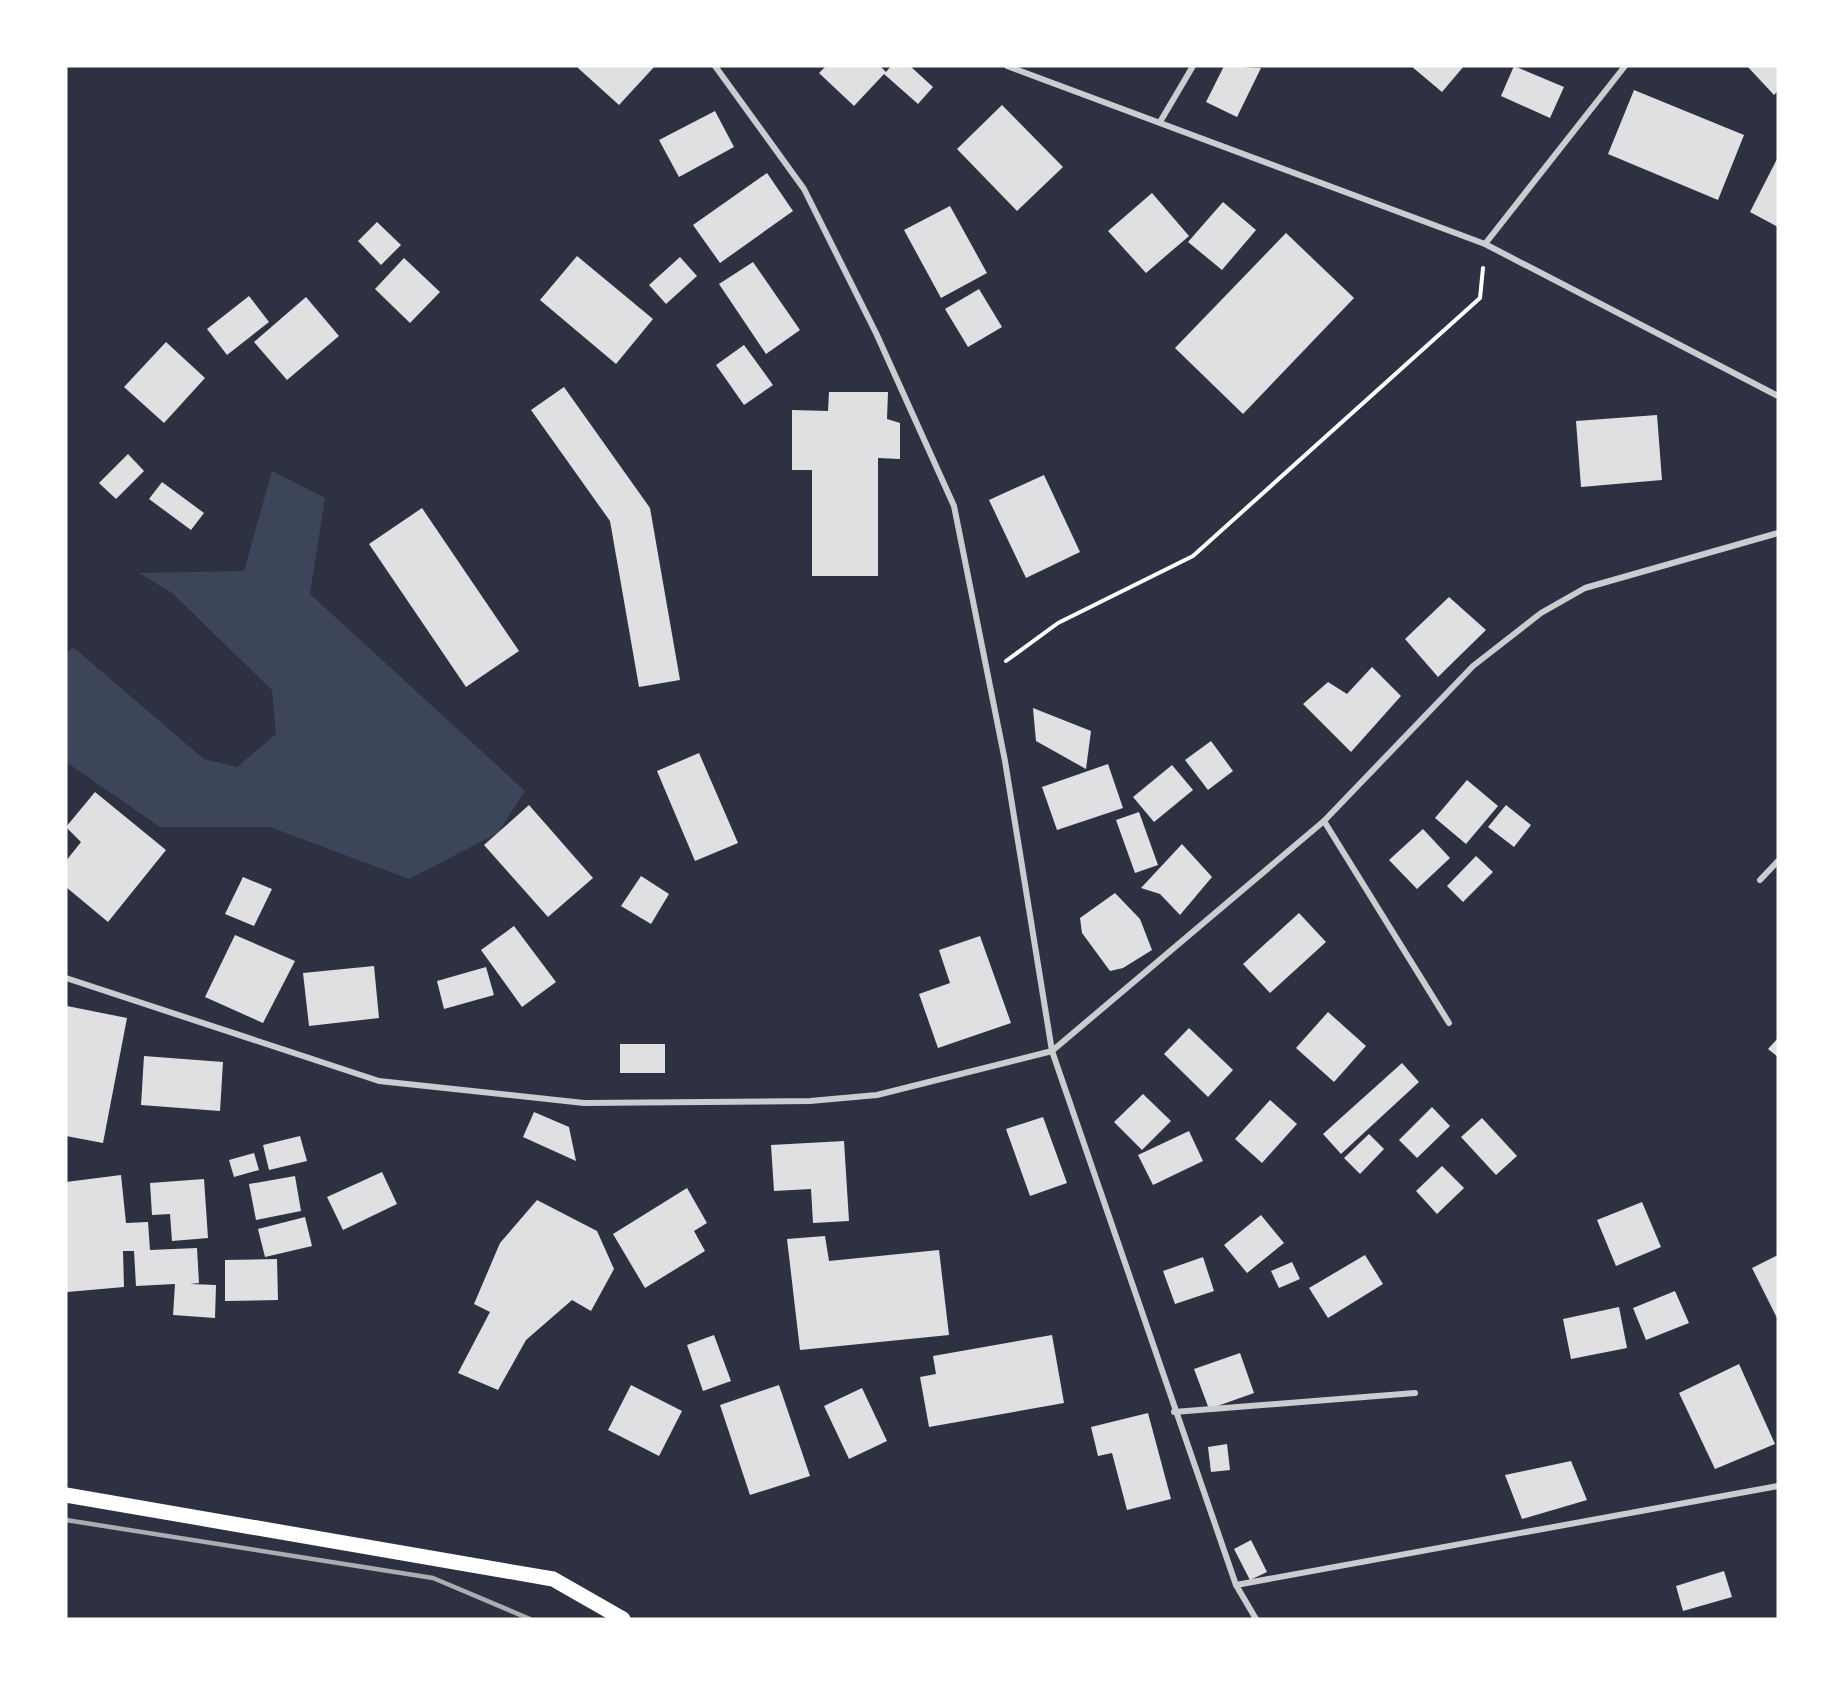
<svg xmlns="http://www.w3.org/2000/svg" width="1844" height="1685" font-family="Karla,sans-serif">
  <rect width="100%" height="100%" fill="#2d3142"/>
  <path fill="#3c4559" d="M272 471 325 498 310 594 525 791 498 833 409 879 270 827H160L66 762V654L73 647 204 759 237 767 276 734 272 690 172 593 139 573 244 571Z"/>
  <g fill="#e0e0e3">
    <path d="M579 66H655L619 105 578 68Z"/>
    <path d="M826 66H880L886 72 891 66H910L933 87 918 104 884 74 854 106 819 73Z"/>
    <path d="M1224 66 1261 68 1237 117 1206 102Z"/>
    <path d="M1411 66H1464L1442 92Z"/>
    <path d="M1514 66 1564 87 1550 118 1501 96Z"/>
    <path d="M1747 66H1778V91L1774 95Z"/>
    <path d="M1634 90 1744 135 1718 200 1608 154Z"/>
    <path d="M1002 105 1063 167 1017 211 957 149Z"/>
    <path d="M715 111 734 147 679 177 659 140Z"/>
    <path d="M1778 157V227L1750 212Z"/>
    <path d="M767 173 793 211 720 263 693 225Z"/>
    <path d="M1152 193 1189 236 1146 273 1108 231Z"/>
    <path d="M1223 202 1256 230 1222 270 1188 242Z"/>
    <path d="M950 206 987 273 941 298 904 230Z"/>
    <path d="M377 222 401 245 381 265 358 241Z"/>
    <path d="M1286 233 1354 298 1243 414 1175 348Z"/>
    <path d="M577 256 653 319 616 364 540 300Z"/>
    <path d="M680 257 697 276 666 304 649 285Z"/>
    <path d="M404 258 440 292 410 323 375 289Z"/>
    <path d="M753 262 800 330 766 354 719 284Z"/>
    <path d="M979 289 1002 327 968 347 945 309Z"/>
    <path d="M249 296 269 322 227 355 207 329Z"/>
    <path d="M306 297 339 336 287 380 254 342Z"/>
    <path d="M166 342 205 378 164 423 124 387Z"/>
    <path d="M744 345 773 385 744 405 716 365Z"/>
    <path d="M564 387 650 508 680 680 639 687 610 521 531 410Z"/>
    <path d="M829 392H888L887 419 900 423V459L878 458V576H812V470H792V410L828 411Z"/>
    <path d="M1657 415 1662 480 1581 487 1576 421Z"/>
    <path d="M128 454 144 471 116 499 99 483Z"/>
    <path d="M1044 475 1080 552 1026 578 989 500Z"/>
    <path d="M162 482 204 513 191 530 149 499Z"/>
    <path d="M422 508 519 651 466 687 369 544Z"/>
    <path d="M1449 597 1486 630 1438 677 1405 639Z"/>
    <path d="M1372 667 1401 696 1351 752 1303 704 1328 682 1347 694Z"/>
    <path d="M1033 708 1091 731 1086 769 1036 741Z"/>
    <path d="M1211 741 1233 771 1208 790 1185 760Z"/>
    <path d="M699 753 738 843 695 861 657 771Z"/>
    <path d="M1108 764 1123 808 1057 830 1042 787Z"/>
    <path d="M1172 765 1193 790 1154 822 1133 797Z"/>
    <path d="M1467 780 1498 806 1466 844 1435 818Z"/>
    <path d="M95 792 166 850 108 922 66 887V861L81 842 66 827Z"/>
    <path d="M529 805 593 878 548 917 484 845Z"/>
    <path d="M1506 805 1531 825 1514 847 1488 827Z"/>
    <path d="M1139 812 1158 865 1135 873 1116 820Z"/>
    <path d="M1423 829 1450 858 1417 889 1389 860Z"/>
    <path d="M1182 844 1212 877 1180 915 1160 894 1141 888Z"/>
    <path d="M1476 856 1493 872 1463 902 1447 886Z"/>
    <path d="M641 876 669 894 651 924 621 906Z"/>
    <path d="M243 877 272 889 254 926 225 914Z"/>
    <path d="M1115 893 1140 919 1152 950 1123 968 1110 971 1082 933 1080 918Z"/>
    <path d="M1299 913 1326 942 1270 993 1243 964Z"/>
    <path d="M514 926 556 982 522 1007 481 950Z"/>
    <path d="M235 935 295 961 263 1023 205 997Z"/>
    <path d="M980 936 1011 1023 938 1048 919 994 950 983 939 950Z"/>
    <path d="M374 966 379 1018 309 1026 303 973Z"/>
    <path d="M486 967 494 995 444 1009 437 981Z"/>
    <path d="M67 1006 127 1018 103 1143 66 1136Z"/>
    <path d="M1328 1012 1366 1046 1334 1082 1296 1048Z"/>
    <path d="M1189 1028 1233 1070 1208 1097 1164 1054Z"/>
    <path d="M1778 1038V1057L1768 1049Z"/>
    <rect x="620" y="1044" width="45" height="29"/>
    <path d="M144 1056 223 1062 220 1111 141 1105Z"/>
    <path d="M1402 1063 1419 1082 1341 1154 1323 1134Z"/>
    <path d="M1143 1094 1171 1121 1142 1150 1114 1122Z"/>
    <path d="M1270 1100 1297 1124 1262 1163 1235 1139Z"/>
    <path d="M1432 1107 1450 1126 1417 1158 1399 1140Z"/>
    <path d="M534 1112 569 1127 576 1161 523 1137Z"/>
    <path d="M1043 1117 1067 1183 1030 1196 1006 1129Z"/>
    <path d="M1482 1118 1517 1156 1496 1175 1461 1137Z"/>
    <path d="M1189 1131 1203 1161 1153 1185 1138 1155Z"/>
    <path d="M1369 1134 1384 1149 1360 1174 1344 1158Z"/>
    <path d="M300 1136 307 1161 269 1170 263 1145Z"/>
    <path d="M844 1141 849 1221 813 1223 811 1189 774 1191 771 1145Z"/>
    <path d="M254 1153 259 1170 234 1177 229 1160Z"/>
    <path d="M1442 1166 1464 1188 1437 1214 1416 1191Z"/>
    <path d="M382 1172 397 1204 343 1230 327 1197Z"/>
    <path d="M121 1175 126 1223 148 1222 150 1250 197 1248 199 1283 190 1284 216 1285 215 1318 173 1315 175 1284 136 1286 134 1251H123L124 1287 67 1292 66 1182Z"/>
    <path d="M295 1176 301 1211 256 1220 249 1184Z"/>
    <path d="M204 1179 208 1238 172 1241 170 1214 152 1215 150 1183Z"/>
    <path d="M687 1188 707 1223 694 1231 705 1251 645 1288 613 1234Z"/>
    <path d="M537 1200 597 1231 614 1269 591 1311 572 1300 526 1340 498 1390 458 1373 490 1312 474 1304 500 1243Z"/>
    <path d="M1642 1202 1661 1247 1616 1266 1597 1220Z"/>
    <path d="M1261 1215 1284 1243 1247 1273 1224 1245Z"/>
    <path d="M305 1217 312 1246 265 1257 258 1229Z"/>
    <path d="M825 1236 829 1261 939 1250 949 1335 800 1350 787 1239Z"/>
    <path d="M1365 1255 1383 1284 1328 1318 1309 1288Z"/>
    <path d="M1778 1255V1320L1752 1268Z"/>
    <path d="M1203 1257 1214 1291 1175 1304 1163 1271Z"/>
    <path d="M277 1259 278 1300 225 1301V1260Z"/>
    <path d="M1292 1262 1300 1279 1279 1288 1271 1271Z"/>
    <path d="M1675 1291 1689 1323 1646 1340 1633 1308Z"/>
    <path d="M1619 1307 1627 1348 1571 1359 1563 1319Z"/>
    <path d="M714 1335 731 1381 703 1391 687 1345Z"/>
    <path d="M1052 1335 1064 1403 929 1427 920 1377 936 1374 933 1356Z"/>
    <path d="M1240 1353 1254 1393 1209 1409 1194 1369Z"/>
    <path d="M1739 1364 1775 1444 1715 1469 1679 1393Z"/>
    <path d="M631 1385 682 1411 659 1456 608 1430Z"/>
    <path d="M779 1385 810 1476 750 1495 720 1405Z"/>
    <path d="M862 1388 887 1441 849 1459 824 1406Z"/>
    <path d="M1148 1413 1171 1499 1127 1510 1112 1453 1098 1456 1091 1427Z"/>
    <path d="M1227 1444 1230 1470 1211 1472 1208 1447Z"/>
    <path d="M1571 1461 1587 1500 1522 1519 1505 1475Z"/>
    <path d="M1251 1540 1267 1572 1250 1580 1234 1549Z"/>
    <path d="M1724 1571 1732 1597 1683 1611 1676 1586Z"/>
  </g>
  <g fill="none" stroke-linecap="round" stroke-linejoin="round">
    <path stroke="#fff" stroke-width="4" d="M1006 661 1058 623 1193 556 1480 298 1483 268"/>
    <g stroke="#caccd0" stroke-width="6">
      <path d="M715 66 804 189 876 333 954 506 1005 761 1052 1051 1236 1585 1256 1619"/>
      <path d="M1007 66 1485 244 1778 396"/>
      <path d="M1160 122 1193 66"/>
      <path d="M1485 244 1625 66"/>
      <path d="M1324 821 1449 1023"/>
      <path d="M1760 880 1778 861"/>
      <path d="M66 978 379 1081 584 1103 810 1101 877 1095 1052 1051 1324 821 1473 666 1541 613 1585 588 1778 533"/>
      <path d="M1174 1412 1415 1393"/>
      <path d="M1236 1585 1778 1486"/>
    </g>
    <path stroke="#fff" stroke-width="15" d="M66 1495 553 1579 623 1619"/>
    <path stroke="#abadb3" stroke-width="4.5" d="M66 1520 433 1578 530 1619"/>
  </g>
  <rect width="1844" height="1685" fill="none" stroke="#ffffff" stroke-width="135"/>
</svg>
